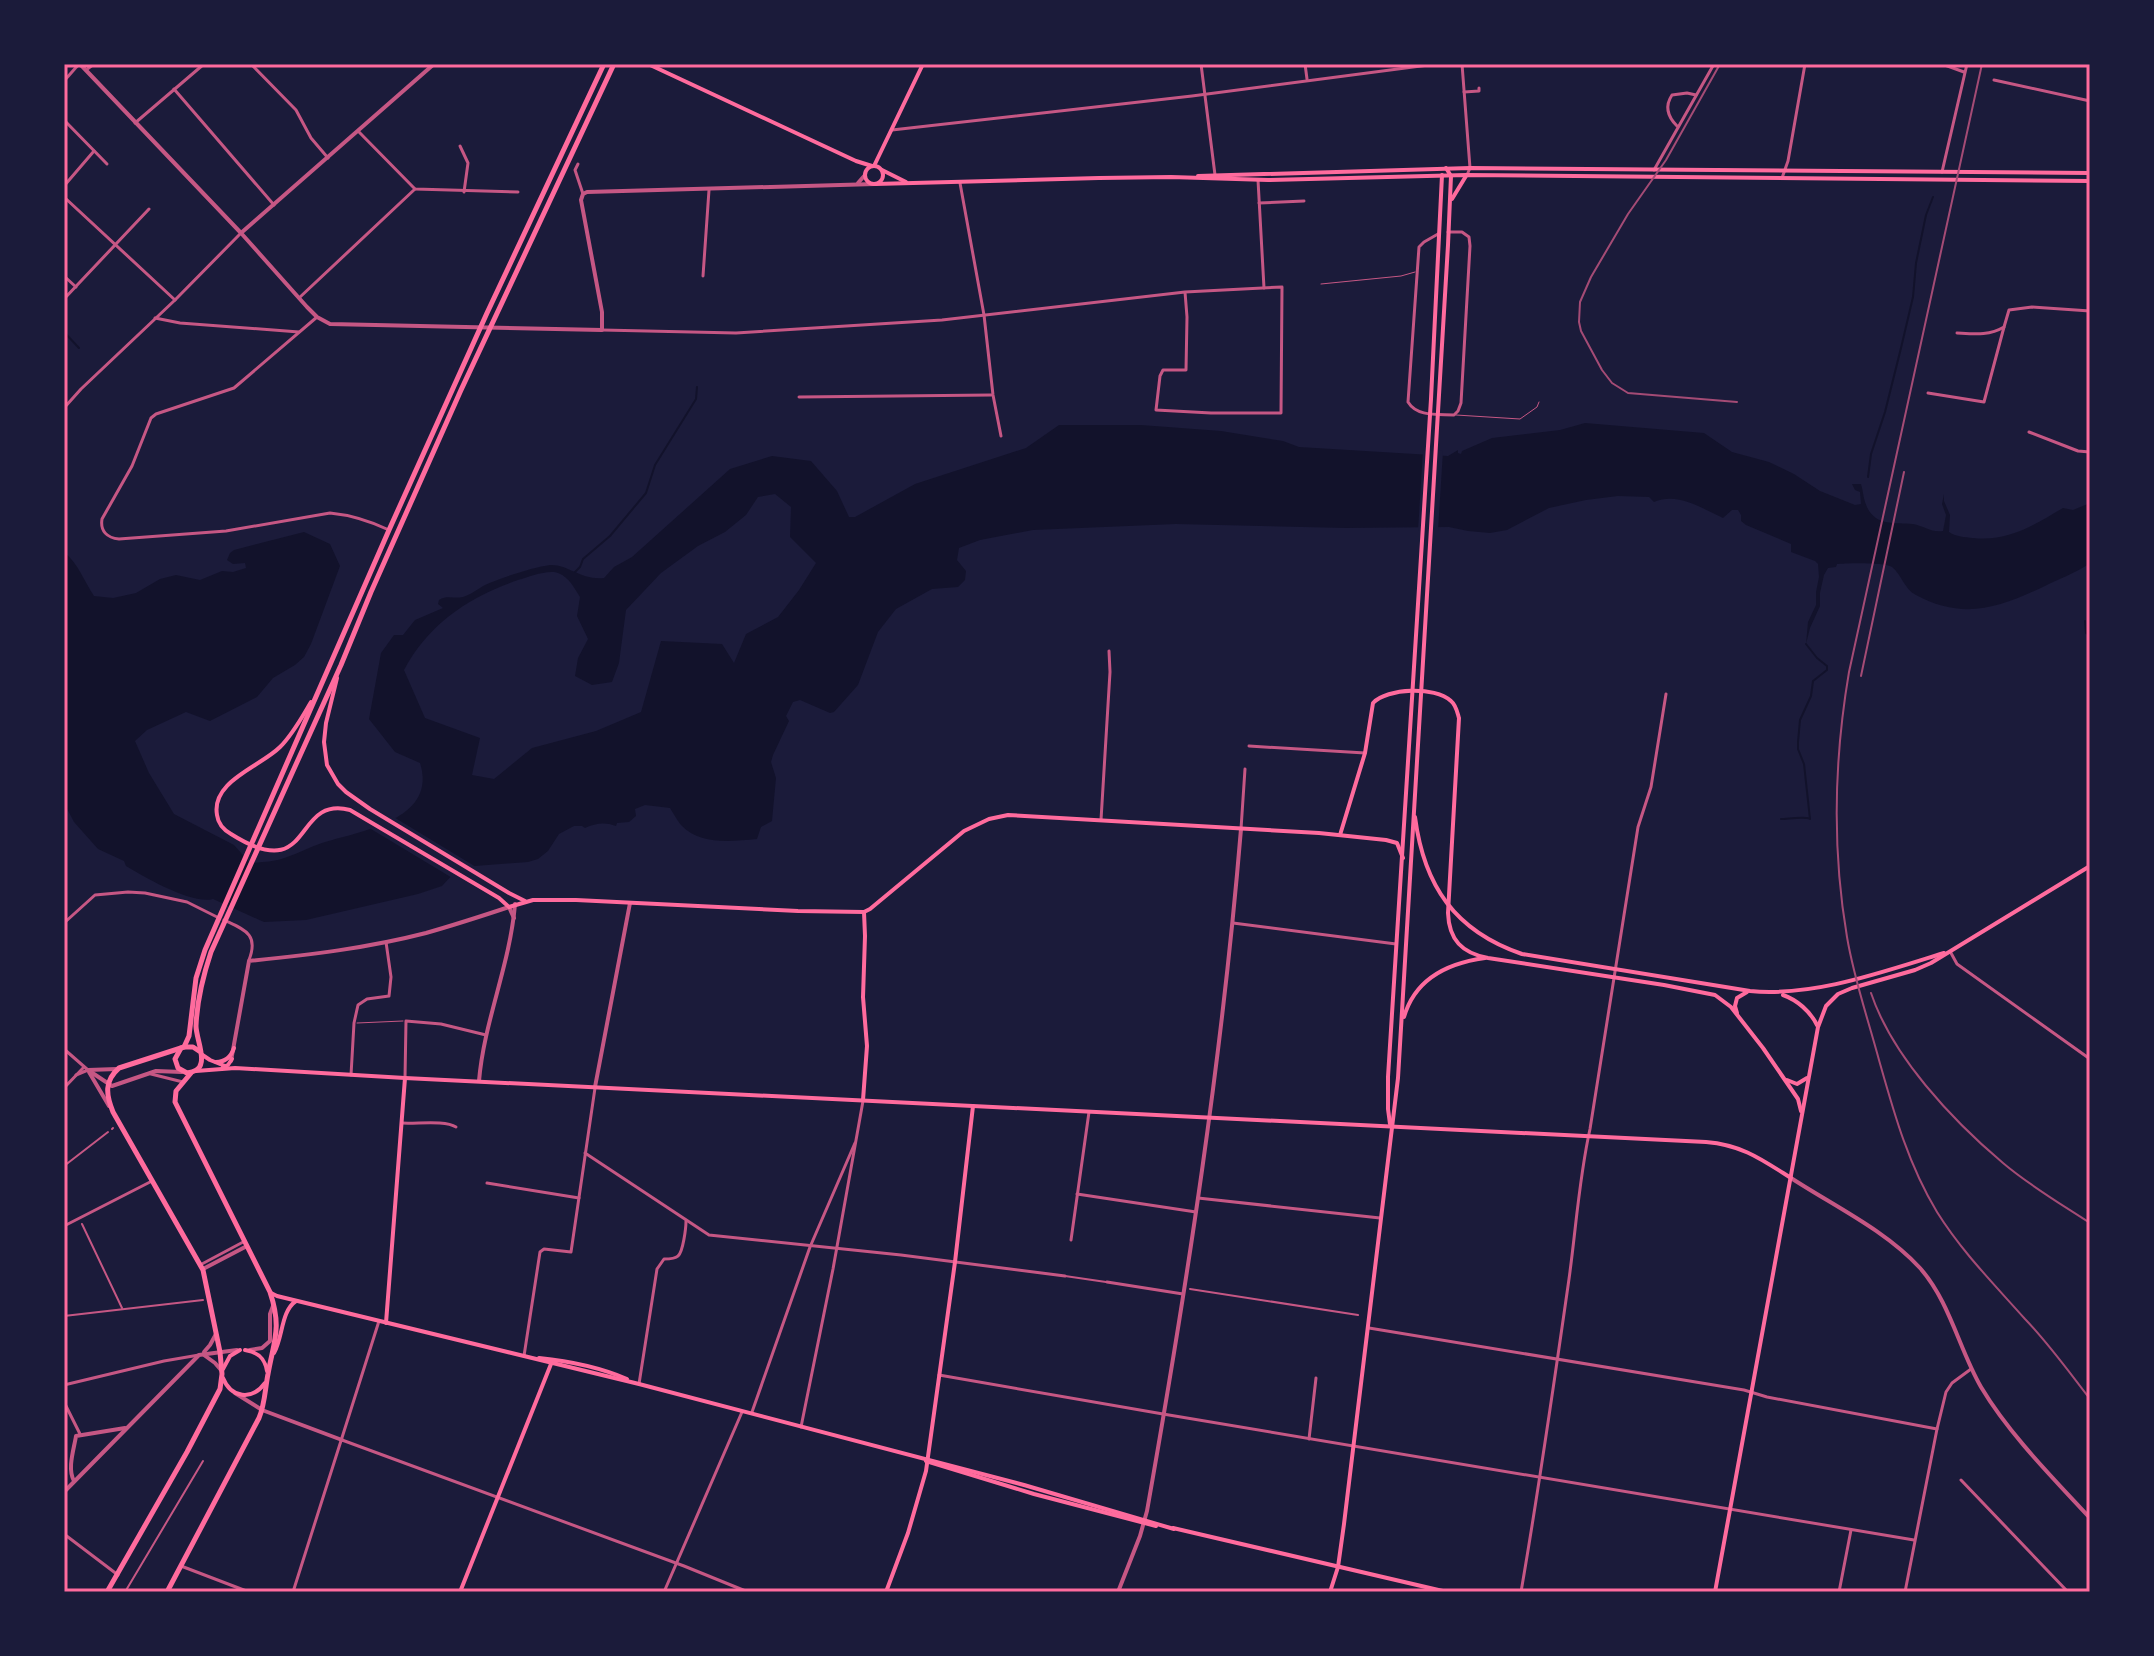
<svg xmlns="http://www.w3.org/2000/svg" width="2154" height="1656" font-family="Merriweather,serif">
  <rect width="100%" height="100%" fill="#1b1b3a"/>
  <path fill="#12122b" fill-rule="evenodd" d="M1585 423 1704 433 1732 452 1769 462 1794 474 1820 491 1855 505 1861 504 1860 492 1855 490 1852 484H1861C1863 490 1863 496 1865 502 1873 527 1893 522 1913 524 1924 526 1932 533 1943 531L1946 515 1942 504 1944 494V501L1950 515 1949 532C1957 537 1964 537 1973 538 2008 542 2034 525 2063 508L2073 510 2090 503V563C2079 571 2064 577 2051 583 2004 606 1966 622 1916 595 1904 589 1902 575 1892 567 1885 562 1846 563 1837 564L1836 567 1828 568 1824 575 1820 593V606L1810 628 1806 644 1808 622 1816 605V592L1819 577 1818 564 1815 561 1791 552V544L1746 525 1741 521V515L1738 510H1732L1723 518C1701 508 1678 492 1654 502L1649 497 1618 496 1586 500 1549 508 1507 530 1490 533 1468 531 1449 527 1346 528 1176 524 1033 530 980 540 959 548 957 560 966 571 965 580 958 587 932 589 896 609 878 632 858 685 834 712 830 713 800 700 793 702 786 716 789 721 773 755 771 762 776 778 772 821 761 827 757 839C732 841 701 846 681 825 677 820 673 813 670 808L645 805 635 809 636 816 629 822 617 823 616 826C605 822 596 823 585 828L582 826H574L559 834 548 851 538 859 528 862 475 866 455 872 442 886 418 894 306 920 264 922 213 899C193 905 144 877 126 866L124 861 98 849 74 822 64 803V552C78 563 84 581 94 596L113 598 136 593 160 579 176 575 200 580 222 571 233 572 246 568 245 563 233 564 227 560 230 553 234 550 304 532 330 544 340 566 311 644 304 657 295 665 273 678 257 697 210 721 186 712 147 730 135 741 149 773 174 814 234 845 250 863C262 862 275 862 287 857 299 853 310 847 322 843 361 831 438 820 420 763L395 752 369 719 381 653 394 635H403L415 620 443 608 438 604 439 600C447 595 454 599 463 597 470 595 478 589 485 585 500 578 534 567 550 565 568 564 580 580 604 578L614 567 632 557 730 469 772 456 811 461 837 491 849 517H855L915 484 1026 448 1059 425H1141L1221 431 1283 441 1299 447 1448 456 1458 450V453L1461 454 1462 451 1492 438 1560 430ZM775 494 791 507 790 537 816 563 799 590 778 617 746 634 734 663 722 644 661 641 641 712 596 731 532 748 494 779 472 775 480 738 425 718 404 670C429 623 469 597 518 580 528 577 543 571 554 572 567 574 574 587 580 597L577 616 588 639 578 658 575 676 592 685 612 682 619 663 626 610 661 573 698 546 725 532 746 515 758 497Z"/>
  <g fill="#1b1b3a">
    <path d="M1423 450 1443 451 1438 531H1418Z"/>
    <path d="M392 816 481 870 457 876 454 879 366 826Z"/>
  </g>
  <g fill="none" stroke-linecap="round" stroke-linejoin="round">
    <g stroke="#12122b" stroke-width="2">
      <path d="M64 332 79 348"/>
      <path d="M1868 477 1871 454 1885 412 1901 348 1913 297 1916 263 1926 215 1933 197"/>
      <path d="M575 572 580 567 583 559 610 536 646 493 655 465 696 399 697 387"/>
      <path d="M2085 621 2086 633 2090 635"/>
      <path d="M1781 819C1788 819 1805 816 1810 819L1804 764 1798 749V742L1800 720 1811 696 1813 681 1827 670V666L1817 658 1806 644"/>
    </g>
    <g stroke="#c65784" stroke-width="1">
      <path d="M1321 284 1401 276 1415 272"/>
      <path d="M1456 415 1520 419 1537 407 1539 402"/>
      <path d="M357 1023 403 1021"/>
    </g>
    <g stroke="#c65784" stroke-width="2">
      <path d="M112 1129 113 1128"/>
      <path d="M64 1166 108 1132"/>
      <path d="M82 1224 122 1308"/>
      <path d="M1065 1276 1106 1282"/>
      <path d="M1190 1289 1358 1315"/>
      <path d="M64 1316 203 1300"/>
      <path d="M125 1592 203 1461"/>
    </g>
    <g stroke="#c65784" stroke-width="3">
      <path d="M251 64 296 110 311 138 328 158"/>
      <path d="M1201 64 1215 175"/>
      <path d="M1305 64 1307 79"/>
      <path d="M1462 64 1470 168 1467 175"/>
      <path d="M1942 64 1964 72"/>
      <path d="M923 65 942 64"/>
      <path d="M86 70 94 64"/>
      <path d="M1994 80 2090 101"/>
      <path d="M64 81 79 64"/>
      <path d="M174 89 274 205"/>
      <path d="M1464 92 1479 91V88"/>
      <path d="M64 120 107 164"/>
      <path d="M135 123 204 64"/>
      <path d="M1677 126C1668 117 1664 107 1672 95L1687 93 1696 95"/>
      <path d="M892 130 1192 96 1436 64"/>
      <path d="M359 132 415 189 518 192"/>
      <path d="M460 146 468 163 464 192"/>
      <path d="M578 164 575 170 583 194"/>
      <path d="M1654 170 1714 64"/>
      <path d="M1942 172 1967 64"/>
      <path d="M1782 178 1788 161 1805 64"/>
      <path d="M1258 180 1264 288"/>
      <path d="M960 183 984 315 993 395 1001 436"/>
      <path d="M64 186 94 151"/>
      <path d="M64 197 175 300"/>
      <path d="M1259 203 1304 201"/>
      <path d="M1438 234 1424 242 1419 247 1408 402C1417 417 1438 414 1454 415L1458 411 1461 403 1470 246 1469 237 1462 232H1448"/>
      <path d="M64 276 76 287"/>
      <path d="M703 276 709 190"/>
      <path d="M299 298 415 189"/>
      <path d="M64 299 149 209"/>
      <path d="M317 317 234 388 156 414 151 418 132 466 102 519C100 531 107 538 119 539L226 531 330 513C351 515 370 521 389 530"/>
      <path d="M155 318 180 323 299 332"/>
      <path d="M602 330 736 333 942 320 1185 292 1282 287 1281 413H1211L1156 410 1160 376 1163 370H1186L1187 317 1185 292"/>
      <path d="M1957 333C1974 334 1989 336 2004 327L2009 310 2032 307 2090 311"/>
      <path d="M1928 393 1984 402 2004 327"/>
      <path d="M799 397 991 395"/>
      <path d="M64 408 81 389 175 300 241 233"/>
      <path d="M2029 432 2078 451 2090 452"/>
      <path d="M1249 746 1365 753"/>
      <path d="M1101 820 1110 672 1109 651"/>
      <path d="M1241 829 1245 769"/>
      <path d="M224 920C245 930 259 934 249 960"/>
      <path d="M64 923 95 895 128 892 145 893 187 902 217 917"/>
      <path d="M1233 923 1396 944"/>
      <path d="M1951 953 1957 964 2090 1059"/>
      <path d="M64 1049 88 1070 76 1075"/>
      <path d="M151 1074 183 1082"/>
      <path d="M351 1075 354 1023 358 1005 367 999 389 996 391 977 386 942"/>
      <path d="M405 1078 406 1021 441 1024 486 1035"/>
      <path d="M64 1088 84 1067"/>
      <path d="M402 1123C417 1124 445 1120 456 1127"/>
      <path d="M585 1153 709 1235 901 1255 1065 1276"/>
      <path d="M487 1183 579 1198"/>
      <path d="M1077 1194 1196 1212"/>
      <path d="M1198 1198 1380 1218"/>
      <path d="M64 1226 152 1181"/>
      <path d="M1071 1240 1089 1112"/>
      <path d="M200 1265 245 1241"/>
      <path d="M1107 1282 1183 1294"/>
      <path d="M1369 1328 1744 1390 1767 1397 1937 1429"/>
      <path d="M524 1356 540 1252 544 1249 571 1252 595 1088"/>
      <path d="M939 1375 1163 1414 1914 1540"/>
      <path d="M639 1384 657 1269 664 1259C667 1259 675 1259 678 1256 683 1252 686 1228 686 1221"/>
      <path d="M64 1385 164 1361 199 1355"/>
      <path d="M64 1402 80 1434"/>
      <path d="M752 1412 810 1247 855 1143"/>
      <path d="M801 1427 833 1269 863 1101"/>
      <path d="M1309 1439 1316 1378"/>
      <path d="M342 1440 684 1566 748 1592"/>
      <path d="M1961 1480 2068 1592"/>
      <path d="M64 1534 118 1575"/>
      <path d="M181 1566 249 1592"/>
      <path d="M293 1592 379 1321"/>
      <path d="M664 1592 742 1412"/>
      <path d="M1521 1592C1539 1488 1554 1384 1569 1279 1576 1229 1579 1178 1590 1129L1638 827 1651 787 1666 694"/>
      <path d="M1839 1592 1851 1530"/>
      <path d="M1905 1592 1937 1429 1946 1392 1952 1383 1971 1369"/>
    </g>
    <g stroke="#c65784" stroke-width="4">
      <path d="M80 64 241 233 307 307 317 317 330 324 602 330V312L581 200 583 194 587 192 875 184"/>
      <path d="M858 183 865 175"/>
      <path d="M241 233 434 64"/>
      <path d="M231 1061 249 961C309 955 368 948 426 933 454 925 482 916 509 907L514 918"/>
      <path d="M88 1070 112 1086 156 1071 182 1072"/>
      <path d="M88 1070 117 1069"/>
      <path d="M89 1072 109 1106"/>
      <path d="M479 1081C484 1021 510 965 515 904"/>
      <path d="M595 1087 630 903"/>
      <path d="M1791 1178C1834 1206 1885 1230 1920 1268 1950 1302 1959 1349 1981 1387 2009 1434 2053 1478 2090 1518"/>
      <path d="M203 1269 247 1246"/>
      <path d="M250 1350 262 1348 270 1341V1314L273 1306"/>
      <path d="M204 1352 210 1345 216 1334"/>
      <path d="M204 1355 215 1363 221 1370"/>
      <path d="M235 1393 262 1410 342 1440"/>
      <path d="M74 1481C67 1469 74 1449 76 1436L125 1428"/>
      <path d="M64 1492 199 1355 237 1350"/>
      <path d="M1118 1592 1140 1536 1147 1511C1187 1285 1222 1058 1241 829"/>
    </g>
    <g stroke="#ff6b9d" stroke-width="4">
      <path d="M648 64 856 161 872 166"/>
      <circle cx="874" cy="175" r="9"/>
      <path d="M874 166 923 64"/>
      <path d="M882 170 906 182"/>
      <path d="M1198 176 1470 168 2090 173"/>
      <path d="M875 184 1099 178 1171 177 1268 180 1466 175 2090 181"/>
      <path d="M1452 199 1466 176"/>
      <path d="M337 678 326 723 324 742 327 765 338 784 346 792 370 809 509 893 525 901"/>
      <path d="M311 702C302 717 293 734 280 747 260 767 211 781 217 815 218 823 224 830 231 834 315 887 291 795 350 810L499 898 509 907 533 900H576L798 911 864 912 870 909 964 831 989 819 1008 815 1319 833 1386 840 1397 843 1403 858"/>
      <path d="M1415 817C1424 886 1455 931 1522 954L1750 991C1814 997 1882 972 1944 953"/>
      <path d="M1340 835 1365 753 1373 703C1387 688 1435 686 1451 701 1456 705 1457 711 1459 718L1448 913C1449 940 1462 953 1488 958L1664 985 1715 995 1731 1007 1763 1048 1798 1099 1801 1111"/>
      <path d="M1783 995C1797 1000 1810 1011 1817 1025"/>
      <path d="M1737 1013 1735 1006 1737 998 1747 992"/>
      <path d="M1404 1017C1415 979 1448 963 1485 958"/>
      <path d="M201 1054 210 1060 225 1066"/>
      <path d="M216 1062C225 1062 231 1057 234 1048"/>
      <path d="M223 1067 228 1065 232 1059"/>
      <path d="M196 1071 235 1068 405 1078 1706 1142C1742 1145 1761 1159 1791 1178"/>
      <path d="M1787 1080 1797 1084 1807 1078"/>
      <path d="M863 1100 867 1046 863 997 865 936 864 912"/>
      <path d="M1390 1124 1388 1109V1077L1431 399 1442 175"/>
      <path d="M271 1293 277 1296 639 1384 1024 1485 1174 1529"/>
      <path d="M386 1323 405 1078"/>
      <path d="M245 1350C258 1352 265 1358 267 1371"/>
      <path d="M274 1353C283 1337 281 1311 296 1301"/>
      <path d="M539 1358C569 1361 599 1367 627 1379"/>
      <path d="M223 1369 230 1356 240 1350"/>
      <path d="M223 1378C231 1398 252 1401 265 1383"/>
      <path d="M926 1461 1034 1494 1156 1526"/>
      <path d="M1173 1528 1447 1592"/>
      <path d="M460 1592 551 1364"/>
      <path d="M886 1592 908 1533 926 1471 955 1262 973 1106"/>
      <path d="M1330 1592 1338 1567 1344 1524 1398 1078 1448 245 1451 176 1446 168"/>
      <path d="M1715 1592 1818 1027 1826 1006 1838 994 1852 988 1915 970 1931 963 2090 866"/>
    </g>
    <g stroke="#ff6b9d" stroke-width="5">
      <path d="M184 1047 189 1036 196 978 205 950 389 530 487 313 604 64"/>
      <path d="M181 1048 175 1059 178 1068 187 1073C194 1072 200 1070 201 1063 204 1054 196 1036 196 1026 197 1001 203 976 211 952L341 665 371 592 461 390 614 64"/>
      <path d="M107 1592 187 1452 220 1389 222 1374 220 1352 203 1270 113 1112C106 1095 104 1081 119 1068L184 1047H193L199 1051"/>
      <path d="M167 1592 259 1418C265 1404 265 1389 268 1374 274 1340 282 1328 270 1292L175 1102 176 1091 191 1073"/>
    </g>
    <g stroke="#a44b75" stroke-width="2">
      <path d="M1720 64 1666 160 1628 214 1591 277 1580 302 1579 322 1581 331 1602 370 1612 383 1628 393 1737 402"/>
      <path d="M1982 64 1849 672C1834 760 1832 849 1847 937 1854 979 1868 1019 1879 1060 1894 1113 1908 1164 1937 1212 1962 1252 1994 1284 2025 1319 2049 1344 2069 1372 2090 1399"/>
      <path d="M1861 676 1904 472"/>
      <path d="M1871 993C1892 1056 1952 1120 2003 1163 2030 1186 2061 1204 2090 1223"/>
    </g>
  </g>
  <rect width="2154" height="1656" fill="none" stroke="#1b1b3a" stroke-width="132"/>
  <rect x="66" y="66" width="2022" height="1524" fill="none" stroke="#ff6b9d" stroke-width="3"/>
</svg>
